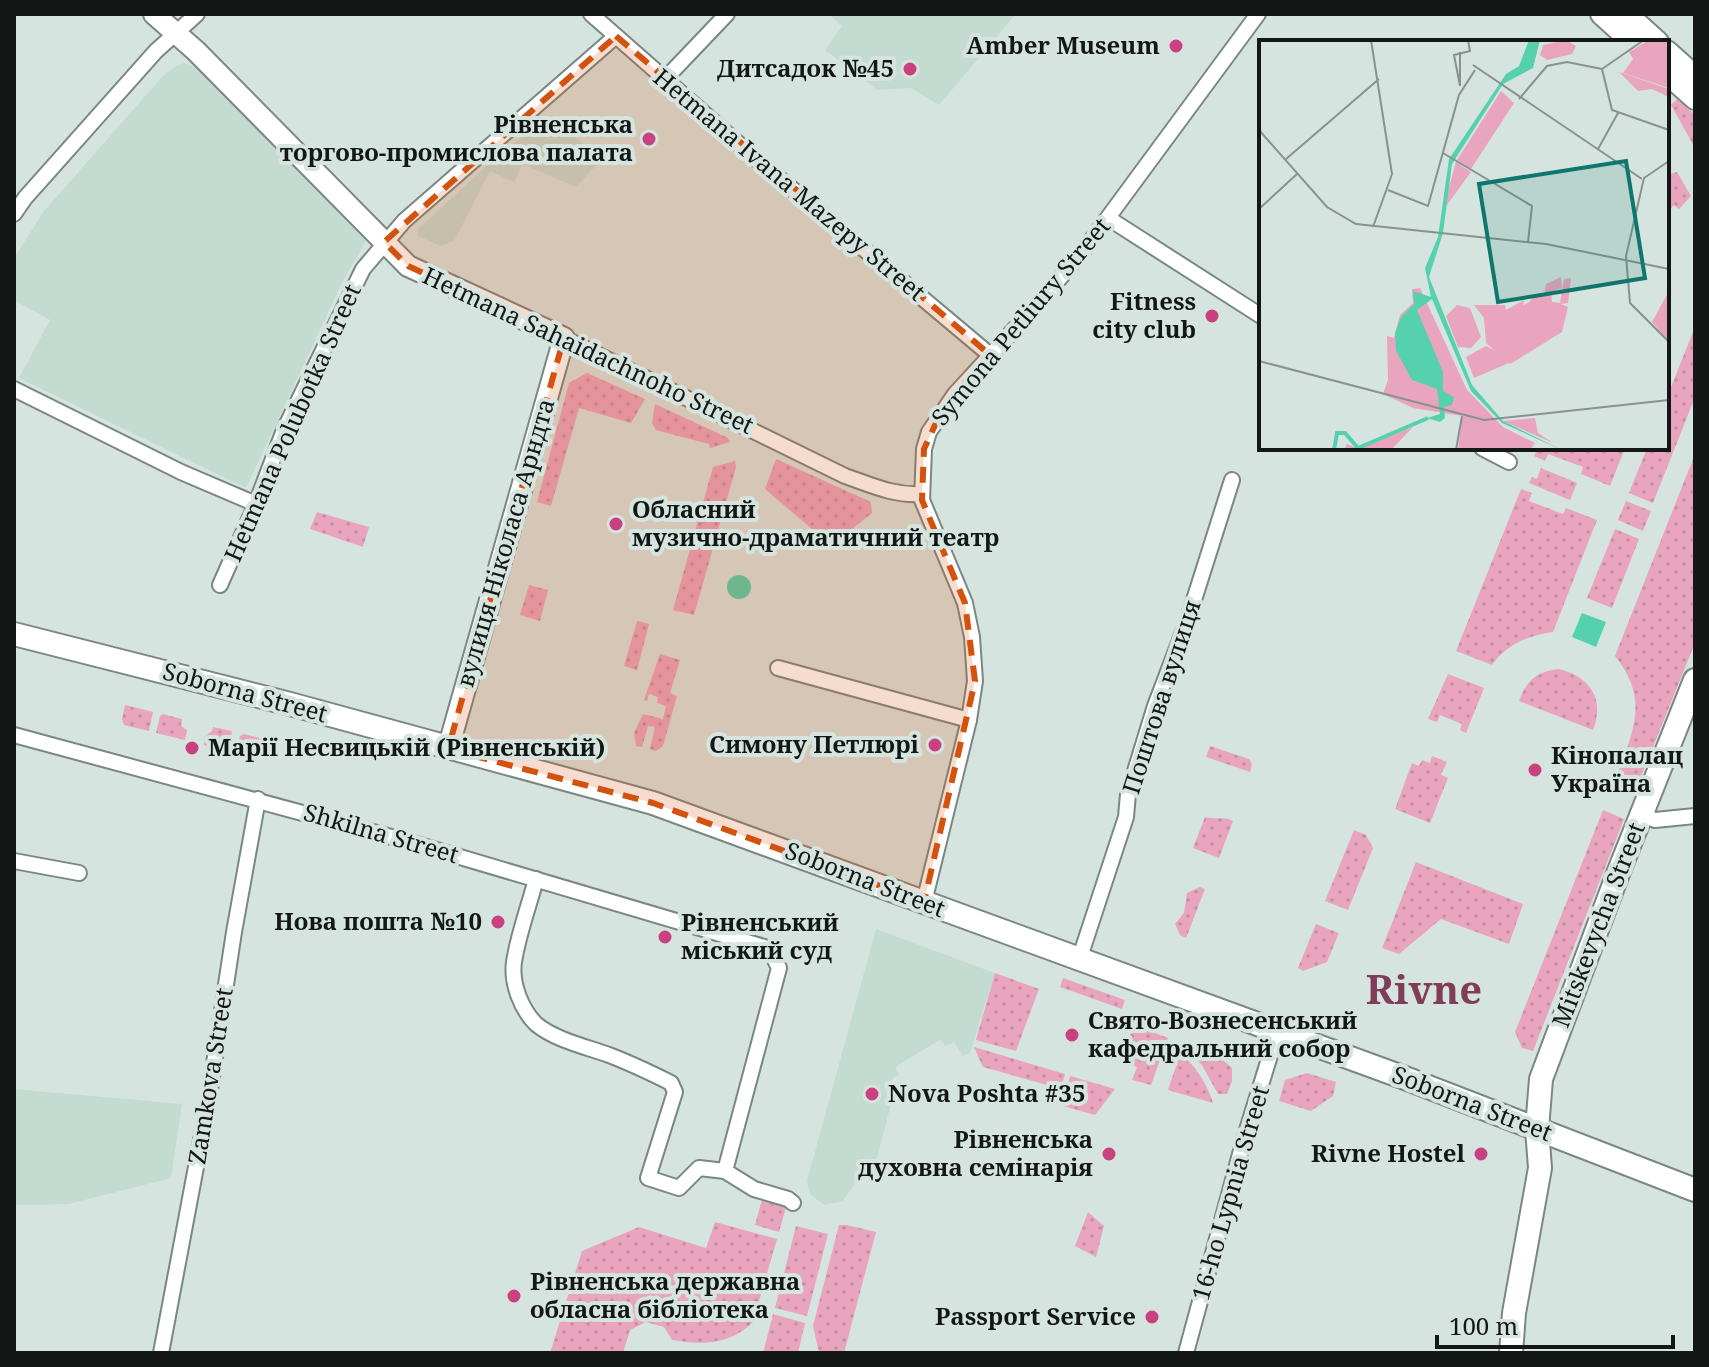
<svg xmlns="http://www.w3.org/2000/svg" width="1709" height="1367" font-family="'Noto Serif',serif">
  <defs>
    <pattern id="green-dots" width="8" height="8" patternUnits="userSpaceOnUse" patternTransform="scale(2)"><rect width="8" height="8" fill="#e9a5bd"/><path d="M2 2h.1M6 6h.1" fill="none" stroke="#c78da2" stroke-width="1.8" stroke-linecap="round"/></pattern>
  </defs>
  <rect width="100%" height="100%" fill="#d6e4df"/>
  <g fill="#c4dbd2">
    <path d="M829 14H1016L939 105 911 88 877 90 825 50 842 26Z"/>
    <path d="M184 63 196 68 366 241 341 285 246 488 19 378 50 320 14 300V258L44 211 162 77 174 67Z"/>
    <path d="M551 116 601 160 576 187 523 164 514 182 490 171 454 241 440 246 417 235 418 229 498 156 540 122Z"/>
    <path d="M876 929 995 973 970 1053 963 1056 954 1042 945 1046 941 1039 895 1067 899 1074 891 1080 895 1088 876 1162 870 1161 843 1201 824 1205 810 1194 807 1181Z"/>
    <path d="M14 1089 182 1104 171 1178 69 1204 14 1205Z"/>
  </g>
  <g fill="url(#green-dots)">
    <path d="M1677 99 1695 115V148L1671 105Z"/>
    <path d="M1677 172 1691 196 1679 209 1674 205 1667 213V175Z"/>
    <path d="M1695 327V397L1653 503 1629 493 1647 448H1667V397Z"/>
    <path d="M587 373 645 399 631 423 579 408 551 506 537 502 569 383Z"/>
    <path d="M655 404 728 438 730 442 710 448 709 444 656 430 652 423Z"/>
    <path d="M1538 448H1625L1610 486 1581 474 1583 467 1548 454 1545 461 1534 456Z"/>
    <path d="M1695 454V643L1638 784 1617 775C1634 730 1649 698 1615 656Z"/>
    <path d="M776 459 871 502 872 513 833 544 826 541 765 489Z"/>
    <path d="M735 461 736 467 694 615 673 610 713 467Z"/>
    <path d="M1541 468 1577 483 1570 500 1529 483 1532 477 1537 479Z"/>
    <path d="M1521 489 1532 493 1529 501 1563 514 1566 508 1597 520 1553 632C1527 636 1507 644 1492 665L1456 651Z"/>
    <path d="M1626 501 1651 511 1643 531 1618 520Z"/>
    <path d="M317 512 369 527 363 547 310 529Z"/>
    <path d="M1615 529 1639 539 1612 608 1587 598Z"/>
    <path d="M529 585 548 590 540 621 520 615Z"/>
    <path d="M637 621 649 624 637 670 624 666Z"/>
    <path d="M660 654 680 660 670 693 677 696 663 746 656 751 650 749 655 727 648 726 642 747 636 746 634 733 643 714 663 719 666 706 657 703 658 697 649 694 647 701 644 700Z"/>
    <path d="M1558 669C1590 676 1605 699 1593 730L1519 701C1527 680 1536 672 1558 669Z"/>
    <path d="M1448 674 1484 688 1466 733 1460 730 1462 724 1440 715 1437 722 1428 719Z"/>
    <path d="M125 705 153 712 149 731 124 725 122 719Z"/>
    <path d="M163 714 182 719 181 726 187 730 185 740 156 733 160 716Z"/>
    <path d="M213 727 232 731 229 751 204 745 205 736 212 731Z"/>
    <path d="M244 734 268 740 266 750 258 758 236 752 240 736Z"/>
    <path d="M1210 746 1249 759 1252 764 1250 772 1206 757Z"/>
    <path d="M1432 756 1447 762 1441 775 1448 778 1430 823 1395 809 1412 763 1419 766 1422 760 1430 763Z"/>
    <path d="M1603 810 1624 819 1533 1051 1522 1048 1515 1032Z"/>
    <path d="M1205 817C1215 820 1225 816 1233 821L1219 858 1193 848Z"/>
    <path d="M1354 830 1366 835 1373 848 1348 910 1325 901Z"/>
    <path d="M1416 862 1523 904 1509 944 1441 919 1399 954 1382 948Z"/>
    <path d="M1200 887 1205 889 1186 938 1180 935 1175 924 1184 913 1187 893Z"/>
    <path d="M1316 924 1339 933 1327 962 1303 971 1298 968Z"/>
    <path d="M995 973 1039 989 1016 1051 976 1040Z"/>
    <path d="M1063 978 1125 1000 1122 1009 1060 987Z"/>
    <path d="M1134 1025 1168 1038 1151 1085 1132 1080 1137 1067 1120 1061Z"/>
    <path d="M974 1047 1065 1074 1061 1089 983 1067Z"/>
    <path d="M1196 1049 1220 1057 1232 1068V1081L1227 1094H1218L1202 1065 1194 1057Z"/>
    <path d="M1180 1054C1195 1064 1208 1086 1213 1103L1168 1090Z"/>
    <path d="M1307 1073 1336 1082 1333 1096 1311 1111 1279 1101 1285 1080Z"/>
    <path d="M1070 1076 1115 1089 1095 1115 1063 1106Z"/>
    <path d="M763 1196 787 1204 779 1232 755 1225Z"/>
    <path d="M1088 1212 1104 1226 1096 1257 1075 1246Z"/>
    <path d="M715 1222 777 1239 753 1322C730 1345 702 1345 672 1340L664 1327 646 1322 630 1330 623 1353H550L582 1251 639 1227 706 1248Z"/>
    <path d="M839 1225H847L876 1232 844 1353H819L813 1326Z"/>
    <path d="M796 1226 828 1234 807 1316 775 1308Z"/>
    <path d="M773 1314 805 1323 798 1353H763Z"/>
  </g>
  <g fill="#55d1ae">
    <circle cx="739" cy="587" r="12"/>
    <path d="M1582 613 1606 622 1596 647 1572 637Z"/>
  </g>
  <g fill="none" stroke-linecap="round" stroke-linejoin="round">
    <g stroke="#7a8782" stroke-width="18">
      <g id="street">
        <path d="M591 14 748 152 989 354"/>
        <path d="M665 79 727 14"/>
        <path d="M14 214 25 198 156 51 197 14"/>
        <path d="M1108 218 1261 316"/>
        <path d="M564 338 845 476C871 485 894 496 922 494"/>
        <path d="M14 389 181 472 256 504"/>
        <path d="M1482 448 1509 462"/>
        <path d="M220 585 256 504 284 430 363 269 404 221 616 36"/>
        <path d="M778 668 969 720"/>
        <path d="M14 735 406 841 764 947 773 956 779 968 725 1171 754 1189 788 1199 793 1203"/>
        <path d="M1641 815 1655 820 1695 816"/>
        <path d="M14 861 79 873"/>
        <path d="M536 879C529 906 518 935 514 962 511 983 521 1009 536 1024 555 1040 587 1047 609 1055 630 1063 651 1073 671 1083L675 1092 648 1178 679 1188 699 1168 725 1171"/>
        <path d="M924 902 969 720 975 681 972 637 965 603 922 500 924 449 929 432 955 394 1044 297 1087 246 1258 14"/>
        <path d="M1079 960 1126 817 1128 794 1155 706 1187 622 1232 480"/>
        <path d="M161 1353 208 1103 234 932 258 799"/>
        <path d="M1186 1353 1243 1143 1277 1033"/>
      </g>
    </g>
    <g stroke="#7a8782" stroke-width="24">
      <g id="secondary">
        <path d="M154 14 196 51 408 266 564 338 448 749"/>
        <path d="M1601 14 1632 42"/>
        <path d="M1627 14 1658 42"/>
        <path d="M1667 51 1695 76"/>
        <path d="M1667 74 1695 99"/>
      </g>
    </g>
    <g stroke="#7a8782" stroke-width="26">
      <g id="primary">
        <path d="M14 634 290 704 653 803 1405 1078 1695 1190"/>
        <path d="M1511 1353 1514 1313 1540 1168 1537 1129 1541 1079 1619 871 1695 680"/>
      </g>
    </g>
    <use href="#street" stroke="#fff" stroke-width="14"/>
    <use href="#secondary" stroke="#fff" stroke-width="20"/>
    <use href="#primary" stroke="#fff" stroke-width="22"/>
  </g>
  <path fill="#d3520d" fill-opacity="0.2" stroke="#d3520d" stroke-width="6" stroke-dasharray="16 10" stroke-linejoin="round" d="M616 36 989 354 942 410 924 449 922 500 965 603 975 681 924 902 653 803 448 749 564 338 408 266 384 242Z"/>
  <g fill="#c9417f" stroke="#d6e4df" stroke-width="3">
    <circle cx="1176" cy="46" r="8"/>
    <circle cx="910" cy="69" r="8"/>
    <circle cx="649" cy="139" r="8"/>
    <circle cx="1212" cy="316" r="8"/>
    <circle cx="616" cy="524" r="8"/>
    <circle cx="935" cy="745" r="8"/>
    <circle cx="192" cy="748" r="8"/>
    <circle cx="1535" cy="770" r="8"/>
    <circle cx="498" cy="922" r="8"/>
    <circle cx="665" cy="937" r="8"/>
    <circle cx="1072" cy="1035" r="8"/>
    <circle cx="872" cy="1094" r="8"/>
    <circle cx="1109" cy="1154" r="8"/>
    <circle cx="1481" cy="1154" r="8"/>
    <circle cx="514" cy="1296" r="8"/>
    <circle cx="1152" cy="1317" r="8"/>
  </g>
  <g text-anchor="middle" stroke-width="8" stroke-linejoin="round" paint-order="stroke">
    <g font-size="24" font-weight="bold" fill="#131816" stroke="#d6e4df" text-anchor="end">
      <text x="1160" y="54">Amber Museum</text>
      <text x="894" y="77">Дитсадок №45</text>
      <text x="633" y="133">Рівненська<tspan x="633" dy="28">торгово-промислова палата</tspan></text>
      <text x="1196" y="310">Fitness<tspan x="1196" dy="28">city club</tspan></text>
      <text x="632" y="518" text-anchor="start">Обласний<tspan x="632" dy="28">музично-драматичний театр</tspan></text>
      <text x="919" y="753">Симону Петлюрі</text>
      <text x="208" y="756" text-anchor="start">Марії Несвицькій (Рівненській)</text>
      <text x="1551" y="764" text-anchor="start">Кінопалац<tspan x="1551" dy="28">Україна</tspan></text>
      <text x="482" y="930">Нова пошта №10</text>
      <text x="681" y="931" text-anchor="start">Рівненський<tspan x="681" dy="28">міський суд</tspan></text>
      <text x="1088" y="1029" text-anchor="start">Свято-Вознесенський<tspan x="1088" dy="28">кафедральний собор</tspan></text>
      <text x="888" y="1102" text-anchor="start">Nova Poshta #35</text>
      <text x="1093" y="1148">Рівненська<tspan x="1093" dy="28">духовна семінарія</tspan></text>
      <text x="1465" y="1162">Rivne Hostel</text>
      <text x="530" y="1290" text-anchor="start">Рівненська державна<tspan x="530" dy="28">обласна бібліотека</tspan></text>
      <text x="1136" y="1325">Passport Service</text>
    </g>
    <g font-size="24" fill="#131816" stroke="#d6e4df">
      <text transform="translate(789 185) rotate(40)" y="8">Hetmana Ivana Mazepy Street</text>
      <text transform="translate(1021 322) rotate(-50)" y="8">Symona Petliury Street</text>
      <text transform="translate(588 351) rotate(25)" y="8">Hetmana Sahaidachnoho Street</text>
      <text transform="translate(293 423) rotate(-66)" y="8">Hetmana Polubotka Street</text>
      <text transform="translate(506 543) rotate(-74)" y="8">вулиця Ніколаса Арндта</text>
      <text transform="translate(245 693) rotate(15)" y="8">Soborna Street</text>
      <text transform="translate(1162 697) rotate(-72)" y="8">Поштова вулиця</text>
      <text transform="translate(381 834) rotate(16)" y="8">Shkilna Street</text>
      <text transform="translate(865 880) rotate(21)" y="8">Soborna Street</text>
      <text transform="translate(1599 925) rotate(-69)" y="8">Mitskevycha Street</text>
      <text transform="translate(211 1076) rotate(-81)" y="8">Zamkova Street</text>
      <text transform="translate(1472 1104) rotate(21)" y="8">Soborna Street</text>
      <text transform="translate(1231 1193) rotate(-74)" y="8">16-ho Lypnia Street</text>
    </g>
    <g font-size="40" font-weight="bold" fill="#813c58" stroke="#d6e4df">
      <text x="1424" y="1004">Rivne</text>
    </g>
  </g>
  <g transform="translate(1259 40)">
    <rect width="410" height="410" fill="#d6e4df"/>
    <path d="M360 32 410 49V57L393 49 379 51ZM242 51 255 63 212 129 198 120ZM197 122 212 132 185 169H184ZM302 237 303 248 292 252 293 262 301 263 305 239 312 238 309 263 302 264 309 267 303 292 217 345 251 324 227 303 225 278 215 265H246L247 270 265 260 264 265 269 263 277 255 285 256 287 244ZM161 248 208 350 244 387 276 403 271 410H199L203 376 154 368 124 354 129 340 128 296 135 298 141 275 154 263 153 249ZM410 251V302L393 282ZM276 378 279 393 294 403 244 381ZM154 387 132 410H85L88 404 100 409Z" fill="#e9a5bd"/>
    <path d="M390 0 410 1V48L364 33 374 19 370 12Z" fill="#e9a5bd"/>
    <path d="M307 0 317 6 313 14 288 20 281 15 284 5ZM198 265 211 268 222 297 212 308 199 307 187 276ZM227 306 247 316 250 323 215 338 207 317Z" fill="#e9a5bd"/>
    <path d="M270 0H281L274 28 244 44 193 124 184 193 170 237 213 345 244 381 303 410 243 383 212 351 173 259 158 270 184 332V351L195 357 193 365 185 367 186 378 181 382 168 378 181 374 178 349 153 340 137 311 136 293 142 277 155 264 154 251 172 257 166 228 179 197 190 119 247 34 260 26Z" fill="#55d1ae"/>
    <path fill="none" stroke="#55d1ae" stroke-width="4" d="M75 410 78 393H86L99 408 169 378"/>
    <path fill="none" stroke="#88928f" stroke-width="2" d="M112 0 133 134 114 187M214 25 383 139M343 29 353 70 410 90M343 29 385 0M201 45V12M201 46 195 15 211 11 209 0M260 59 288 26 308 22 343 29M0 90 68 167 97 184 287 204 410 229M339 109 359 73M184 113 273 166 269 202M27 119 120 39M410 121 385 138 367 216 371 263 410 302M129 150 169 166 200 55 216 30M0 169 38 134M0 321 225 380 410 360M197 410 203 376"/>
    <path fill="#0f766e" fill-opacity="0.15" stroke="#0f766e" stroke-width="4" d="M367 121 386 238 239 262 220 144Z"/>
    <rect width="410" height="410" fill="none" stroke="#131816" stroke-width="4"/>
  </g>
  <rect width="1709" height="1367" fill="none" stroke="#131816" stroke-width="32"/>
  <path d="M1437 1335v12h236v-12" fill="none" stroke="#131816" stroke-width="4"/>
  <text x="1449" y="1335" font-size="24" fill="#131816" stroke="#d6e4df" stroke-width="6" paint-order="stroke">100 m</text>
</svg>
